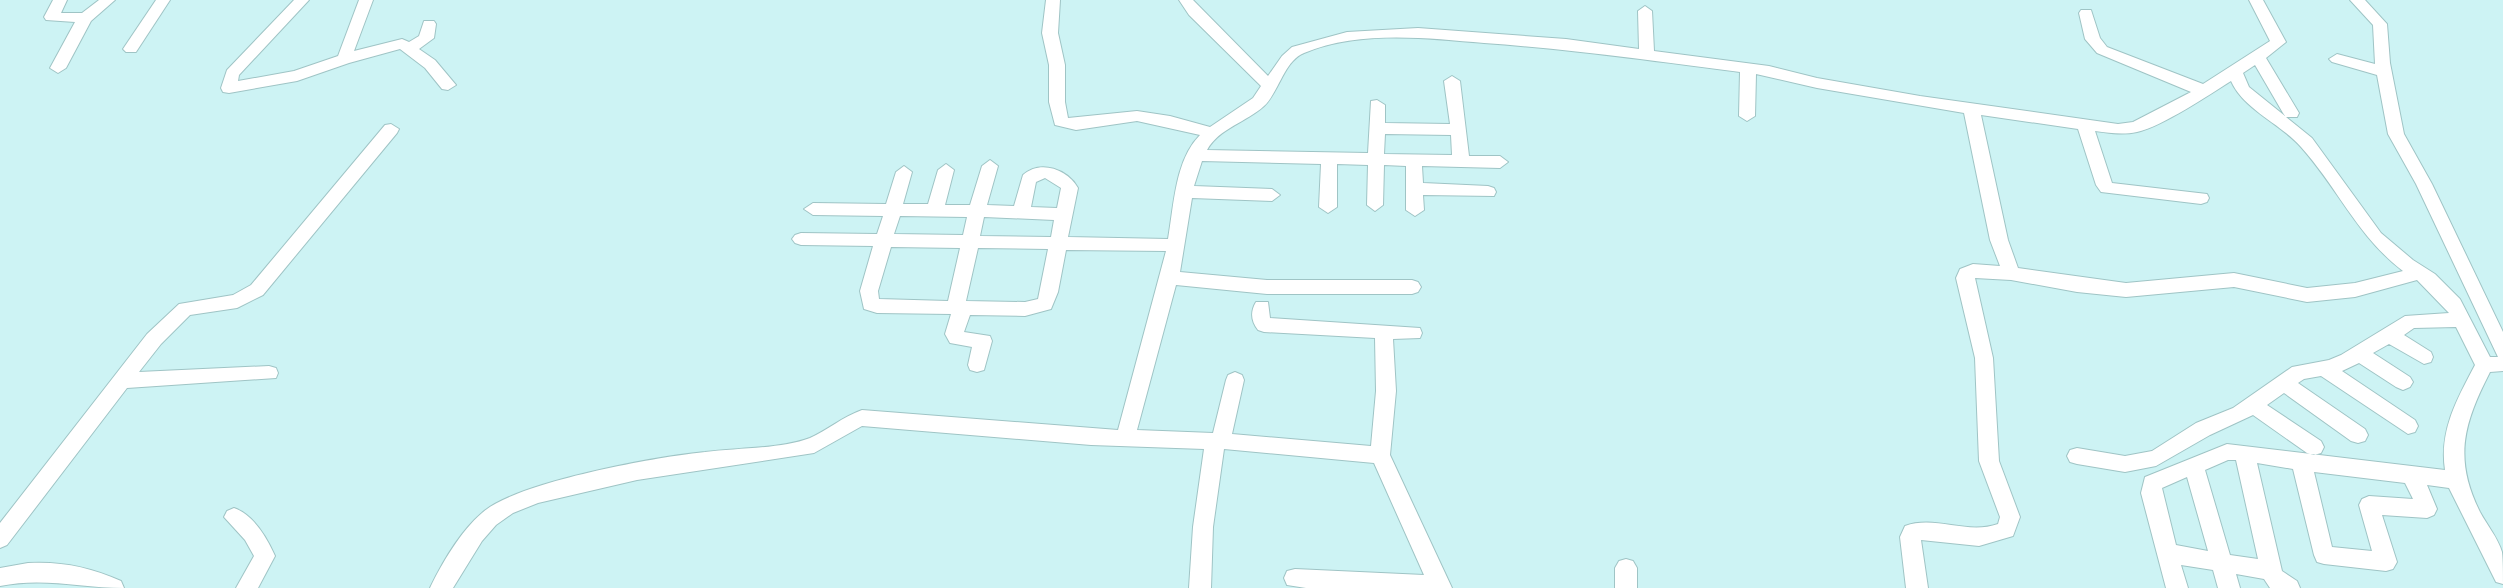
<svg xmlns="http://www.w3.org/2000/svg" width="2503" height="588" font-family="'Golos Text',sans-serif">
  <rect width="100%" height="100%" fill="#cdf3f4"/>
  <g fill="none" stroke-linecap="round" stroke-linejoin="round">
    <g stroke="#9fc4c5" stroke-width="2">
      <g id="minor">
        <path d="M53 0H67L61 13H82L99 0H115L91 21 66 68 58 73 50 68 75 22 46 20 44 17Z"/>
        <path d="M156 0H170L136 52H126L123 49Z"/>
        <path d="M294 0H309L239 75 238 81 294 71 338 56 359 0H373L354 51 402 39 409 42 419 36 424 21H434L436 24 434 38 419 49 435 60 456 85 448 90 442 89 425 68 400 49 349 63 297 81 229 93 223 92 221 88 227 70Z"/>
        <path d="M1046 0H1060L1058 33 1065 65V102L1068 118 1137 111 1170 116 1210 127 1253 98 1261 86 1189 15 1179 0H1193L1268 76 1282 56 1292 47 1347 32 1418 28 1566 39 1639 49 1638 11 1645 6 1652 11 1654 51 1769 66 1817 78 1920 96 2118 124 2133 122 2191 92 2097 53 2085 39 2079 13 2081 10H2091L2100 38 2107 47 2203 84 2270 41 2249 0H2263L2286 42 2266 58 2299 113 2297 117H2286L2312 138 2381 233 2413 260 2435 274 2460 299 2490 357H2498L2416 184 2388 134 2377 75 2332 62 2329 59 2337 54 2375 64 2373 25 2350 0H2365L2387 24 2390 63 2404 134 2432 184 2503 332V371L2490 372C2464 423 2453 458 2480 512 2487 525 2498 538 2502 552 2503 561 2503 575 2503 584L2496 582 2449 488 2427 485 2437 509 2434 515 2427 518 2382 515 2397 562 2393 569 2386 571 2324 564 2317 562 2314 555 2293 469 2257 463 2282 571 2297 581 2300 588H2270L2264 579 2236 574 2240 588H2218L2213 570 2181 565 2188 588H2166L2141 493 2145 477 2227 444 2445 470C2439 431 2457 399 2475 365L2456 327 2414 328 2404 335 2431 352 2433 357 2431 362 2424 364 2389 344 2373 353 2410 377 2413 382 2410 387 2403 390 2396 387 2359 363 2342 371 2415 420 2418 426 2415 432 2408 434 2321 376 2304 379 2298 383 2365 429 2368 435 2365 441 2358 443 2351 441 2284 393 2267 405 2321 441 2324 447 2321 453 2314 455 2307 453 2253 415 2210 435 2156 466 2125 472 2077 464 2070 462 2067 456 2070 450 2077 448 2125 456 2152 451 2196 423 2233 408 2292 367 2329 360 2341 355 2405 316 2449 313 2417 280 2355 297 2307 302 2234 287 2126 297 2077 292 2011 280 1975 278 1993 358 1999 461 2020 517 2013 536 1979 546 1921 540 1928 588H1906L1900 537 1905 526C1935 515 1967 535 1998 524L2000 517 1979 461 1975 358 1956 278 1960 269 1973 264 2000 266 1990 240 1964 113 1817 88 1756 74 1755 116 1747 121 1739 116 1740 72C1655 61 1570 49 1484 43 1426 38 1359 30 1304 53 1284 61 1279 92 1264 106 1247 122 1219 128 1207 150L1368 153 1371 101 1377 100 1385 105V123L1450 124 1444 81 1452 76 1460 81 1469 156H1500L1508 162 1500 168 1422 166 1423 183 1488 186 1494 188 1496 192 1494 196 1423 195 1424 210 1415 216 1406 210V166L1384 165 1383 205 1375 211 1367 205 1368 165 1337 164V207L1328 213 1319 207 1321 164 1202 161 1194 186 1272 189 1280 195 1272 201 1192 198 1180 272 1267 280H1412L1418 282 1421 287 1418 292 1412 294H1267L1176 285 1137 430 1213 433 1226 380 1228 375 1235 372 1242 375 1244 380 1232 434 1371 446 1376 391 1375 338 1264 332 1258 330C1251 321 1250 312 1256 302H1268L1270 318 1420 328 1422 333 1420 338 1393 339 1396 391 1390 455 1452 588H1306L1287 585 1284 578 1287 571 1295 569 1424 575 1374 463 1224 449 1213 527 1211 588H1189L1193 527 1204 449 1091 445 862 426 814 453 637 480 538 503 513 513 496 525 482 541 453 588H430C442 563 461 531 482 513 516 482 656 457 705 452 736 448 781 449 810 438 828 430 842 417 862 410L1118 430 1166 251 1066 250 1058 292 1051 309 1025 316 970 315 964 332 990 336 992 341 984 370 977 372 970 370 968 365 972 347 950 343 945 334 951 314 877 313 864 309 860 291 873 246 801 245 795 243 792 239 795 235 801 233 877 234 883 216 813 215 804 209 813 203 886 204 896 172 904 166 912 172 903 204H928L938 170 946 164 954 170 945 205H970L982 166 990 160 998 166 987 205 1014 206 1023 175C1041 159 1068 170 1078 188L1068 237 1168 239C1174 205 1175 160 1200 135L1137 121 1076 130 1055 125 1049 102V65L1042 33ZM2255 65 2283 113 2285 116 2249 87 2243 73ZM2231 81C2244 110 2280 123 2301 147 2338 188 2357 236 2403 271L2355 283 2307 288 2234 273 2126 283 2018 268 2008 240 1981 115 2078 129 2096 185 2101 192 2201 204 2207 202 2209 198 2207 194 2112 183 2095 131C2110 133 2123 135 2137 132 2161 127 2209 95 2231 81ZM1385 134 1451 135 1452 155 1384 154ZM1045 178 1061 188 1057 208 1031 207 1036 182ZM900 216 967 217 963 235 894 234ZM984 217 1054 220 1051 237 980 236ZM891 247 960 248 948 301 879 299 878 291ZM978 248 1048 249 1038 299 1025 302 966 301ZM2228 460H2236L2258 559 2230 555 2205 470ZM2314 472 2405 483 2413 499 2369 496 2362 499 2359 505 2372 551 2332 547ZM2187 477 2208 551 2176 545 2162 488Z"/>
        <path d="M391 124 399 129 397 133 263 295 237 308 190 315 161 344 139 372 269 366 276 368 278 373 276 378 127 388 7 545 0 548V523L147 334 179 304 233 295 251 285 385 125Z"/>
        <path d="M234 508C254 515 267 538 275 556L258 588H236L254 556 245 540 224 517 227 511Z"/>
        <path d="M1626 559 1633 561 1637 568V588H1615V568L1619 561Z"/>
        <path d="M28 563C61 561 90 567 121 581L124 588C81 588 43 577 0 586V568Z"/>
      </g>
    </g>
    <use href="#minor" fill="#fff" fill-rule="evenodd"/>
  </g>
</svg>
